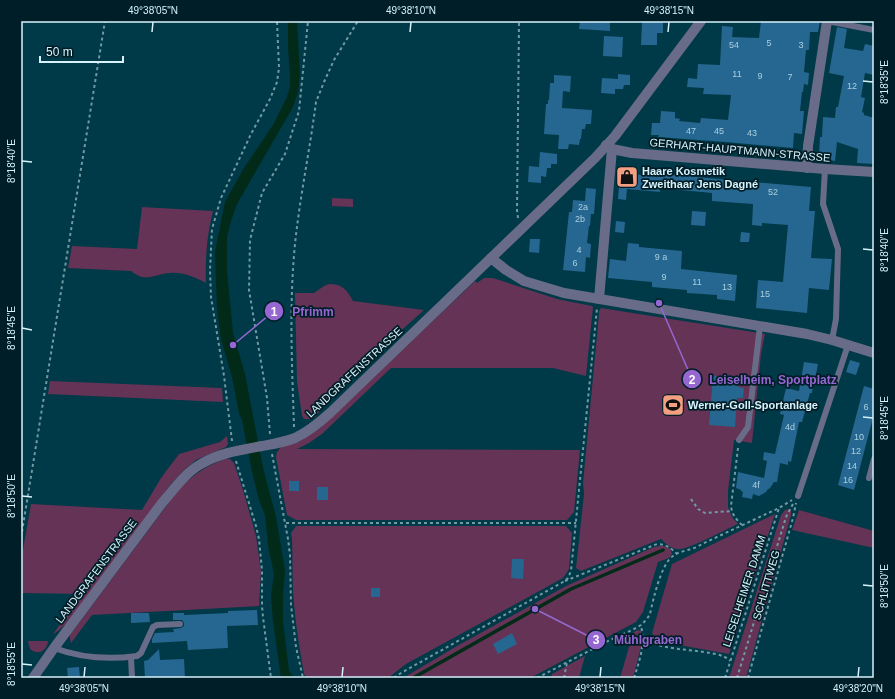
<svg xmlns="http://www.w3.org/2000/svg" width="895" height="699" font-family="Arial,sans-serif">
  <rect width="100%" height="100%" fill="#003947"/>
  <g fill="#653355">
    <path d="M332 198 353 199V207L332 206Z"/>
    <path d="M142 207 213 211C207 235 205 258 206 283 194 277 183 272 170 273 160 273 151 279 142 277 138 276 134 273 131 271L68 268 72 246 137 249Z"/>
    <path d="M484 278H493L557 299 592 306 593 307 586 376 553 368H391L322 434 309 443 297 449 580 450 574 512 567 520H296L287 515 276 457 277 452 281 447 300 441 320 428 475 281 477 283Z"/>
    <path d="M329 284C343 284 347 290 353 301L424 310 384 346 331 397 315 417 310 419H304L302 416 297 382 295 293H314L324 286Z"/>
    <path d="M601 308 765 334 761 354 752 443 734 440 728 491V507L732 517 738 524C726 529 687 551 677 549 670 548 666 544 661 539L581 571 576 568 584 494 583 483 599 314V311Z"/>
    <path d="M50 381 222 388 223 402 48 394Z"/>
    <path d="M227 436 228 444 226 447 196 460 183 471 170 485C146 517 122 549 99 581 89 594 66 629 53 634L82 594 21 593V561L31 504 142 510 161 478 179 454 220 442Z"/>
    <path d="M225 459H230L234 463 243 490 256 536 261 571 259 606 92 615 71 643 70 639V635L179 489C194 474 206 466 225 459Z"/>
    <path d="M789 509 791 510V515L746 678H729L781 515 785 510Z"/>
    <path d="M799 510 874 531V548L792 530Z"/>
    <path d="M775 514 729 654 657 641 652 633 672 564Z"/>
    <path d="M296 526H566L572 533 569 569 563 578 406 664 388 678H307L304 674C300 651 296 628 294 604 292 583 293 561 292 540L291 533Z"/>
    <path d="M659 546H663L670 548 672 554 669 558 658 562 643 612 636 622 530 678H403L457 646 566 586 654 547Z"/>
    <path d="M637 630 641 631V647L633 678H620L633 633Z"/>
    <path d="M28 641H48C47 651 38 656 30 649Z"/>
    <path d="M585 656 579 678H551L552 674Z"/>
  </g>
  <path fill="#012a18" d="M288 21H297L300 74 298 92 293 107 237 204 231 221 227 237V272L233 333 245 374 263 468 276 517 285 571 283 594V622L289 671 294 678H281L273 621 271 596 274 574 268 545 265 515 259 500 253 476 242 420 239 413 232 377 221 339 217 308 215 252 225 202 244 168 273 125 287 97 290 86V75L288 47Z"/>
  <g fill="none" stroke-linecap="round" stroke-linejoin="round">
    <path stroke="#012a18" stroke-width="3.5" d="M413 678 571 589 663 550"/>
  </g>
  <g fill="#256790">
    <path d="M580 21H610V31L579 29Z"/>
    <path d="M642 21H663V33H657V45H641Z"/>
    <path d="M761 21H820L818 32H810L809 50H806L804 72 809 73 808 85 804 84 803 92H802L800 111H804L802 134 794 133 793 148 726 142 658 137 659 135H651L652 123H660L661 111 675 112V118L680 119 679 121 700 123 701 118 728 120 731 95 703 94 704 88 687 87 688 78 697 79 698 64 720 65 722 26 733 27 732 37 759 38Z"/>
    <path d="M837 27 847 29 844 48 863 51 865 44 874 46V75L865 73 861 97 865 98 862 112 864 113V115L874 118V164L857 163 858 149 837 142 835 161 824 159 819 155 820 137H822L823 117 835 118 836 107H838L844 76 829 73Z"/>
    <path d="M604 36 623 37 622 57 603 56Z"/>
    <path d="M618 74 630 75V85H624L623 89H615V94L601 93 602 78 618 79Z"/>
    <path d="M554 75 571 76 570 92 563 91 562 108 592 110 591 124H586L585 129H582L581 139H580L579 145 569 144 568 149H558L559 135 544 134 546 104H548V100H549L550 83H554Z"/>
    <path d="M540 152 557 154V164H551V168H547L546 177 541 176V183L528 182 529 166 539 167Z"/>
    <path d="M622 171 632 172V174L662 177V174L811 187 809 211H815L811 258 832 259 829 290 809 288 807 313 756 308 758 280 783 282 788 225 762 223V226L752 225 753 204 712 201V193L660 188V192L627 189 626 200 618 199 620 173 622 174Z"/>
    <path d="M586 188 596 189 594 214H591L590 226H589L587 243 591 244 590 258 586 257 585 272 563 270 569 212H572L573 200 585 201Z"/>
    <path d="M692 211 706 212 705 226 691 225Z"/>
    <path d="M616 221 625 222 624 233 615 232Z"/>
    <path d="M741 232 750 233 749 242H740Z"/>
    <path d="M530 239H540L539 253 529 252Z"/>
    <path d="M628 243 639 244V247L682 251 681 269 737 275 735 301 717 299V295L687 293V290L652 287V282L608 278 610 259 626 261Z"/>
    <path d="M850 360 860 363 856 375 846 372Z"/>
    <path d="M804 362 818 364 814 384H813L812 393H810L802 422H799L791 462 788 461V465L780 463 777 482H774L770 488 767 490 766 492 759 496 753 494 752 499 742 497 743 492 741 491V490L736 488 738 472 764 478 767 461 763 460 764 452 775 454 784 415 780 414 786 388 799 391Z"/>
    <path d="M713 376 739 379 738 387 744 388 743 398H737L735 427 709 425Z"/>
    <path d="M864 386 874 389V414L854 490 838 485Z"/>
    <rect x="289" y="481" width="10" height="10"/>
    <rect x="317" y="487" width="11" height="13"/>
    <path d="M512 559H524L523 579 511 578Z"/>
    <rect x="371" y="588" width="9" height="9"/>
    <path d="M257 610 258 625 227 626 228 648 188 650 187 641 152 643V639L155 633 174 632 173 629 181 628 184 626V623L182 620H173V613H184V615L228 613V611Z"/>
    <path d="M131 613H149L150 622 131 623Z"/>
    <path d="M512 633 517 644 498 654 493 644Z"/>
    <path d="M159 649 160 660 184 659 185 678H145L144 661 148 660Z"/>
    <path d="M79 667 80 678H68L67 668Z"/>
  </g>
  <g fill="none" stroke-linecap="round" stroke-linejoin="round">
    <g stroke="#719aa5" stroke-width="2" stroke-dasharray="3 3" stroke-linecap="butt">
      <path d="M518 218 517 210 519 21"/>
      <path d="M294 427C292 366 289 305 295 244 300 196 310 149 316 102L324 82 334 60 358 21"/>
      <path d="M270 434 267 398 249 290 250 240 262 193 285 154 299 111 308 21"/>
      <path d="M232 441 224 376 211 297 210 270 212 229 221 198 251 134 270 99 277 82 279 68 277 21"/>
      <path d="M738 448 731 506C732 515 736 519 742 525"/>
      <path d="M272 454 288 539 290 555 291 605 296 647 303 678"/>
      <path d="M236 461 256 526 259 539 262 570V606L263 617 271 678"/>
      <path d="M691 499 698 509 705 513 732 511"/>
      <path d="M286 523H576"/>
      <path d="M21 538 105 21"/>
      <path d="M565 581 657 544C666 544 671 548 677 554"/>
      <path d="M643 638C662 654 719 647 730 661"/>
      <path d="M394 678 401 673 563 582 568 578 571 571 597 308"/>
      <path d="M537 678 606 642 632 630 641 625 647 619 650 614C653 600 661 564 673 556 678 552 685 551 691 549 695 548 699 546 702 544L779 508 792 500"/>
      <path d="M564 678 567 662"/>
      <path d="M634 678C640 659 645 646 641 625"/>
      <path d="M725 678 779 508"/>
      <path d="M737 678 786 517 794 502"/>
      <path d="M748 678 793 518 796 503"/>
    </g>
    <g stroke="#696c88" stroke-width="6">
      <path d="M827 21 874 30"/>
      <path d="M825 169 823 204 838 249 836 319 832 340"/>
      <path d="M739 440 748 427 760 326"/>
      <path d="M869 478 874 459"/>
      <path d="M798 496 848 345"/>
      <path d="M54 648C81 658 108 660 137 656L141 653 153 627 157 625 180 624"/>
      <path d="M131 657 132 678"/>
    </g>
    <g stroke="#696c88" stroke-width="10">
      <path d="M606 145 612 149 632 153 825 169 874 172"/>
      <path d="M807 168 808 146 827 21"/>
      <path d="M491 258 506 270 524 281 564 293 807 334 832 340 874 353"/>
      <path d="M599 299 612 149"/>
      <path d="M33 678 54 648 162 503C174 489 185 473 201 464 219 453 241 450 262 446 273 444 285 442 295 438 308 432 319 423 330 413L595 158 615 136 701 21"/>
    </g>
  </g>
  <path fill="none" stroke="#d8f2fb" stroke-width="1.5" d="M152 32 153 22M410 32 411 22M668 32 669 22M863 81 873 82M22 161 32 162M863 249 873 250M22 328 32 330M863 417 873 418M22 496 32 497M863 585 873 586M22 664 32 665M84 677 85 667M342 677 343 667M600 677 601 667M858 677 859 667"/>
  <defs>
    <g id="shop-square" transform="scale(1.15)"><rect x="-9" y="-9" width="18" height="18" rx="4" fill="#f39f82" stroke="#001e27"/><path d="M-5-2.5h2.3a2.7 3.5 0 0 1 5.4 0H5L5.5 6h-11ZM-1.5-2.5h3a1.5 2.3 0 0 0-3 0Z" fill="#111"/></g>
    <g id="stadium-square" transform="scale(1.15)"><rect x="-9" y="-9" width="18" height="18" rx="4" fill="#f39f82" stroke="#001e27"/><path d="M0-5a6.5 5 0 1 0 0 10a6.5 5 0 1 0 0-10ZM-3.5-1.8h7v3.6h-7Z" fill="#111"/></g>
  </defs>
  <g fill-rule="evenodd">
    <use href="#shop-square" x="627" y="177"/>
    <use href="#stadium-square" x="673" y="405"/>
  </g>
  <g text-anchor="middle" stroke-width="3.5" stroke-linejoin="round" paint-order="stroke">
    <g font-size="9" fill="#abcfe0">
      <text x="769" y="46">5</text>
      <text x="734" y="48">54</text>
      <text x="801" y="48">3</text>
      <text x="737" y="77">11</text>
      <text x="760" y="79">9</text>
      <text x="790" y="80">7</text>
      <text x="852" y="89">12</text>
      <text x="691" y="134">47</text>
      <text x="719" y="134">45</text>
      <text x="752" y="136">43</text>
      <text x="773" y="195">52</text>
      <text x="583" y="210">2a</text>
      <text x="580" y="222">2b</text>
      <text x="579" y="253">4</text>
      <text x="661" y="260">9 a</text>
      <text x="575" y="266">6</text>
      <text x="664" y="280">9</text>
      <text x="697" y="285">11</text>
      <text x="727" y="290">13</text>
      <text x="765" y="297">15</text>
      <text x="866" y="410">6</text>
      <text x="790" y="430">4d</text>
      <text x="859" y="440">10</text>
      <text x="856" y="454">12</text>
      <text x="852" y="469">14</text>
      <text x="848" y="483">16</text>
      <text x="756" y="488">4f</text>
    </g>
    <g font-size="11" fill="#d8f2fb" stroke="#001e27">
      <text transform="translate(740 150) rotate(5)" y="4">GERHART-HAUPTMANN-STRASSE</text>
      <text transform="translate(354 372) rotate(-43)" y="4">LANDGRAFENSTRASSE</text>
      <text transform="translate(96 571) rotate(-53)" y="4">LANDGRAFENSTRASSE</text>
      <text transform="translate(766 585) rotate(-74)" y="4">SCHLITTWEG</text>
      <text transform="translate(744 591) rotate(-72)" y="4">LEISELHEIMER DAMM</text>
    </g>
    <g font-size="11" font-weight="bold" fill="#d8f2fb" stroke="#001e27" text-anchor="start">
      <text x="642" y="175">Haare Kosmetik<tspan x="642" dy="13">Zweithaar Jens Dagné</tspan></text>
      <text x="688" y="409">Werner-Goll-Sportanlage</text>
    </g>
  </g>
  <path fill="none" stroke="#9767d1" stroke-width="1.5" d="M233 345L274 311M659 303L692 379M535 609L596 640"/>
  <g fill="#9767d1" stroke="#001e27" stroke-width="1.5">
    <circle cx="233" cy="345" r="4"/>
    <circle cx="659" cy="303" r="4"/>
    <circle cx="535" cy="609" r="4"/>
    <circle cx="274" cy="311" r="10"/>
    <circle cx="692" cy="379" r="10"/>
    <circle cx="596" cy="640" r="10"/>
  </g>
  <g font-size="12" text-anchor="middle" font-weight="bold" fill="#fff">
    <text x="274" y="316">1</text>
    <text x="692" y="384">2</text>
    <text x="596" y="644">3</text>
  </g>
  <g font-size="12" text-anchor="middle" font-weight="bold" fill="#9767d1" stroke="#001e27" stroke-width="3.5" stroke-linejoin="round" paint-order="stroke">
    <text x="313" y="316">Pfrimm</text>
    <text x="773" y="384">Leiselheim, Sportplatz</text>
    <text x="648" y="644">Mühlgraben</text>
  </g>
  <rect width="895" height="699" fill="none" stroke="#001e27" stroke-width="44"/>
  <path d="M40 56v6h83v-6" fill="none" stroke="#d8f2fb" stroke-width="2"/>
  <text x="46" y="56" font-size="12" fill="#d8f2fb" stroke="#001e27" stroke-width="3" paint-order="stroke">50 m</text>
  <rect x="22" y="22" width="851" height="655" fill="none" stroke="#d8f2fb" stroke-width="1.5"/>
  <g font-size="10" text-anchor="middle" fill="#d8f2fb">
    <text x="153" y="14">49°38'05"N</text>
    <text x="411" y="14">49°38'10"N</text>
    <text x="669" y="14">49°38'15"N</text>
    <text transform="translate(884 82) rotate(-90)" y="4">8°18'35"E</text>
    <text transform="translate(11 161) rotate(-90)" y="4">8°18'40"E</text>
    <text transform="translate(884 250) rotate(-90)" y="4">8°18'40"E</text>
    <text transform="translate(11 328) rotate(-90)" y="4">8°18'45"E</text>
    <text transform="translate(884 418) rotate(-90)" y="4">8°18'45"E</text>
    <text transform="translate(11 496) rotate(-90)" y="4">8°18'50"E</text>
    <text transform="translate(884 586) rotate(-90)" y="4">8°18'50"E</text>
    <text transform="translate(11 664) rotate(-90)" y="4">8°18'55"E</text>
    <text x="84" y="692">49°38'05"N</text>
    <text x="342" y="692">49°38'10"N</text>
    <text x="600" y="692">49°38'15"N</text>
    <text x="858" y="692">49°38'20"N</text>
  </g>
</svg>
